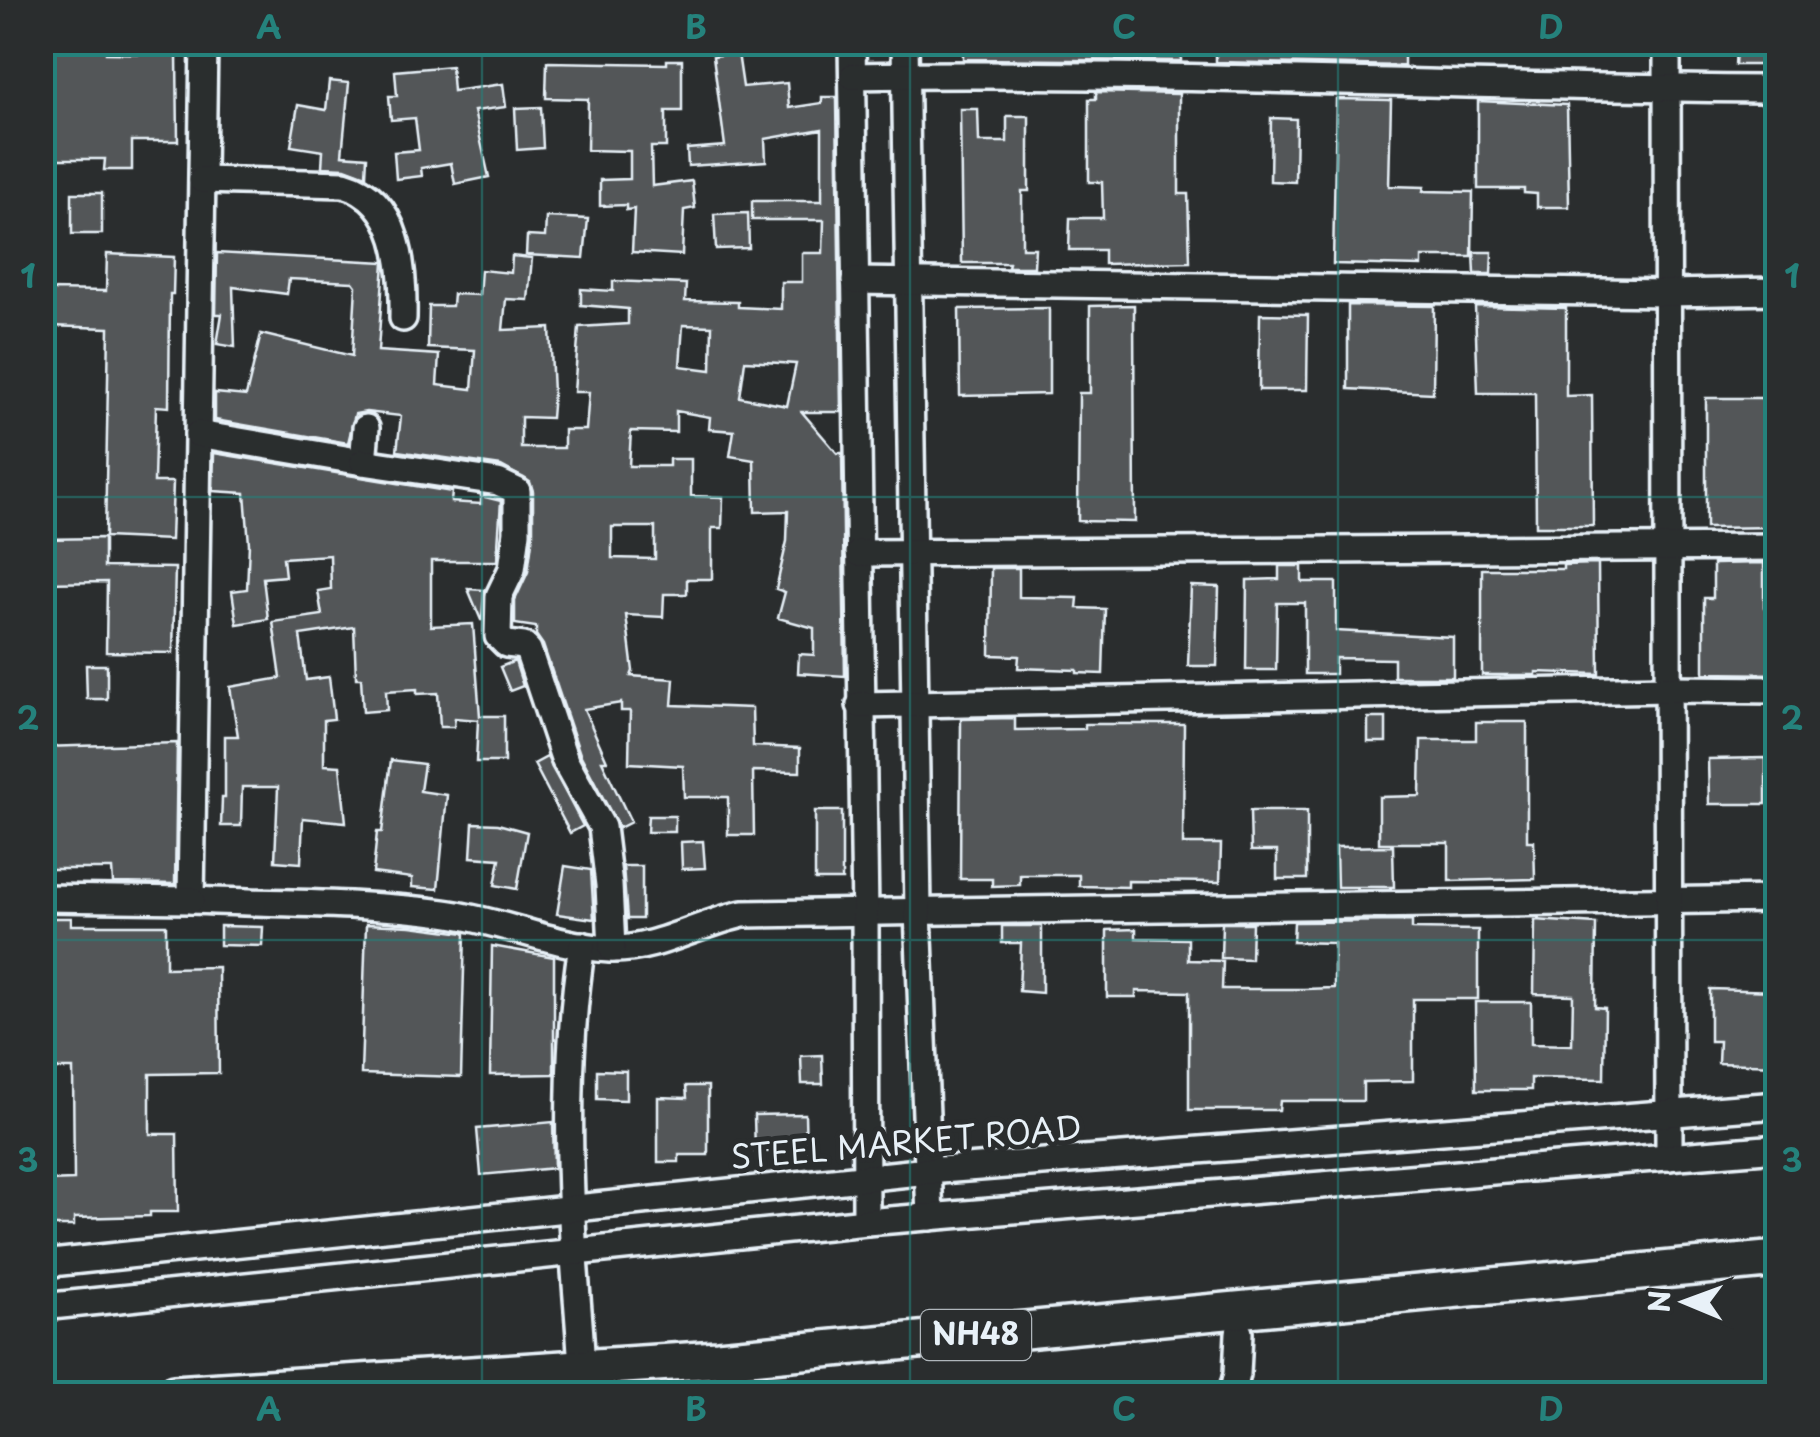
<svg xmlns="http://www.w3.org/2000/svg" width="1820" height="1437" font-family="'Playpen Sans',sans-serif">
  <rect width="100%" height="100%" fill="#2a2d2e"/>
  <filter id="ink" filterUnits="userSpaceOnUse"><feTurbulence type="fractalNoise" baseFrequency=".01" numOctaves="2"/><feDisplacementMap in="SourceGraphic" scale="20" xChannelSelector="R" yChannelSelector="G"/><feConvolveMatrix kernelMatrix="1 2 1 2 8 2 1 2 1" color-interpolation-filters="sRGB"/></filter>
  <g filter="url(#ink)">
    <g fill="#535759" stroke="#e8f1f8" stroke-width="2.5" fill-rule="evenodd">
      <path d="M42 42H106V53L177 54 178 141H132V170H104L105 159H42Z"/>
      <path d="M963 42H1181V61L963 59Z"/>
      <path d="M1216 42H1404V66L1216 62Z"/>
      <path d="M1736 48H1778V65H1735Z"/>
      <path d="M738 53 743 87 787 83 789 108 822 103V97H837L841 412H802L837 453H842L845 676 798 673 799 654 814 655V628L778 618 785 592 776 589 787 541 788 511 755 512 754 460 730 456 734 431 709 429 710 417 676 411V432L631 431 629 466H669V459H691V496L723 497 722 528H712V579H687V594H664L663 617 626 615 633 671 631 676 674 679 672 705 752 708 753 746 800 748V772L753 771 754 835H728V797H684L683 766 629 763 630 711H621V703L584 709 607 761H602L631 822 619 828 580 754 543 645 536 635V627L515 624V600L528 572 533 534V491L530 482 501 466 397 451 401 416 366 412 355 414 348 443 215 420V393L246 396 261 334 352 356 356 286 353 282 289 279 287 294 233 287 235 347 217 344 222 314H216L217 253 384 262 378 351 439 355 437 385 472 389 475 350 428 348 429 306H452L453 294 479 295 481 270 511 273 512 256 532 258 528 300 506 299 503 330 550 328 553 393 551 418 521 417V448H564V430H586L589 392H574L579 327 628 324V309L581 305V289L613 291V281L686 284 685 301 738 302V307L781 309V282H802V253H823L824 220H752V201H822V129L765 139 766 161 688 166 687 149 725 146 713 56ZM683 325 712 326 711 370 680 366ZM745 361 796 364 787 406 740 397ZM612 527H655V559L612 558Z"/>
      <path d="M667 60H682V111H666V147H651L652 186 692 181 695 208 684 210 682 255 632 252 634 209 626 210V205L600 206V180L630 179V151L587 150 588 99 546 98 547 62 667 64Z"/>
      <path d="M451 66 453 91 503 84 506 107 474 111 489 177 455 184 451 163 421 168 422 176 396 179 394 152 419 150 415 118 391 120 389 96H397L395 71Z"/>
      <path d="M329 81 349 83 342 155 367 157 366 176 345 168 322 167 323 151 291 146 298 105 326 110Z"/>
      <path d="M1096 92 1179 94V194H1188L1190 262 1104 264V250H1069L1070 218H1103L1102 182H1089V99H1096Z"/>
      <path d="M1336 99 1391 100 1389 186 1424 187 1423 191 1473 192 1472 257H1422V266L1333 264Z"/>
      <path d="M1478 101 1567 105 1569 207H1537V194L1524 193V189H1478Z"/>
      <path d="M541 107 543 148 517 150 515 108Z"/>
      <path d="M960 109H978L979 142H1007V116H1029V191H1022V248H1035L1034 267H1008L1009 263H962Z"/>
      <path d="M1271 118 1296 119 1295 182 1270 181Z"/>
      <rect x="72" y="193" width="30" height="41"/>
      <path d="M748 213 749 248 716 249 714 214Z"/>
      <path d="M546 217 588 219 584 258 526 255 527 236 545 237Z"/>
      <path d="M1474 252H1492L1491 274H1475Z"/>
      <path d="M107 254 174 257 173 294H170L169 407 156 406 154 482H173L171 540 105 537 109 328 49 326 50 290 106 291Z"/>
      <path d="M1134 305 1135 522 1078 521 1079 393H1090V306Z"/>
      <path d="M1348 305 1434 306 1433 393 1348 389Z"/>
      <path d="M1475 306 1566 308V396L1592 395 1593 526H1536L1535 393H1478Z"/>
      <path d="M1049 308V394L960 396 959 309Z"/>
      <path d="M1260 314 1308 315 1307 390H1259Z"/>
      <path d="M1706 398H1778V527L1706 528Z"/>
      <path d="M214 453 452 492 451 502 481 504V496L501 501 497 561H431V626L473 624 480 716H504V762H476L478 720 455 718 454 727H440L438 693 417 694V689L386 691 387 710 363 712 361 678H356L354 627 300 635 306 680 329 677 334 719 324 720V765L340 766 346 822 303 818 301 863 275 861 278 787H242L241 826H221L222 798H225V736H238L230 687 281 678 273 622 322 615 318 591 331 589 330 555 283 558 285 576 263 578 268 619 237 624 232 591 247 589 249 544 245 493 213 491Z"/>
      <path d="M104 538V567L175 568 173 653 106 652 107 582 42 583V539Z"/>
      <path d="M1764 563V607L1778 608V674L1704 673V598H1713V564Z"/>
      <path d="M1598 564 1599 674 1536 672V675H1482V569H1563V565Z"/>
      <path d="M1279 566H1302V582H1336V631L1453 637V677H1394V659L1335 658V674H1305V603H1277L1276 670H1246L1247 580 1279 579Z"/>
      <path d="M991 568H1019V597L1078 598 1077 608 1105 609 1103 674 1077 673V670L1018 668 1019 656 990 655Z"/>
      <path d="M1191 586 1219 587 1217 666H1188Z"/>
      <path d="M468 589 484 590 482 620H481Z"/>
      <path d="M515 661 523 686 510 691 500 667Z"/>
      <path d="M86 665H107V699H87Z"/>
      <path d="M1015 718V730L1085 729V724H1184L1183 844H1221L1220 882 1128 881V887L1079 886V875H1020V885L992 886V879H960L961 719Z"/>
      <rect x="1368" y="718" width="18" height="24"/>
      <path d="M1476 722H1527V841H1534L1535 879 1449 881V843H1379V797L1420 796 1421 740H1476Z"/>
      <path d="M177 743 175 884 113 883 112 869H42V747Z"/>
      <path d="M547 757 583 826 570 833 534 764Z"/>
      <path d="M1766 758V804H1709L1708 759Z"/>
      <path d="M391 760 424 764 420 791 447 795 438 889 412 887V878L373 873 377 832H382Z"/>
      <rect x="815" y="811" width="27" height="69"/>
      <path d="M1250 811H1307V879H1277V851H1251Z"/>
      <path d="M648 816H675V832H647Z"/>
      <path d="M473 823 498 824 527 832 517 889 495 885 500 859 471 857Z"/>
      <path d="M703 841 705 868 682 869 681 842Z"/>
      <path d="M1393 846 1394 887H1337L1336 847Z"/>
      <path d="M565 866 591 870 594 919 557 914Z"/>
      <path d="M623 866H642V919H627Z"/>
      <path d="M42 918H71V925H166V968L218 967 219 1073 150 1074V1134H177L178 1212H150V1216L74 1218V1226H46L45 1181 74 1180 73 1069H42Z"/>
      <path d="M1535 920 1596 924 1595 1007 1605 1008 1604 1079 1531 1078V1090H1476L1475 1002H1531V1044L1572 1045 1573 995 1534 994Z"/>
      <path d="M1412 921V929L1478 930V999H1413V1081L1363 1082V1101H1280L1279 1110H1189V992L1136 991V997H1107V930L1136 929V938L1188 939V960L1223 961 1222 989H1304L1334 988V943L1293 942 1294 922Z"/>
      <path d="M1222 923H1252L1251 959 1221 958Z"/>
      <path d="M366 924 411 926 465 933 461 1077 361 1074Z"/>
      <path d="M220 926 263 927 262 946 220 945Z"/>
      <path d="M1002 926H1042V993L1019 991 1021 943H1002Z"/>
      <path d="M492 946 554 957V1074L490 1075Z"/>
      <path d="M1710 989 1778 991V1065L1718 1063 1719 1041H1710Z"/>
      <path d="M822 1055 823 1084H802L801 1056Z"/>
      <path d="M597 1070 626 1071V1100L597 1099Z"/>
      <path d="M686 1086H708V1155H679V1162H658V1097L687 1098Z"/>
      <path d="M805 1114 806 1151 755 1152 754 1115Z"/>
      <path d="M553 1122 554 1168 481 1175 477 1129Z"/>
    </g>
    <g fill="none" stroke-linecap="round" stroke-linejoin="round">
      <g stroke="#e8f1f8" stroke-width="32">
        <g id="minor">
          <path d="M204 42 191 900C275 904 361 902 444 913 500 920 553 946 610 949 654 951 700 923 743 914L1778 899"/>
          <path d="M852 42 865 914 866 1222"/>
          <path d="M905 42 918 911 930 1217"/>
          <path d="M1667 42 1669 1157"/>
          <path d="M853 76C1161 71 1469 88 1778 89"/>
          <path d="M202 180 344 184C400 200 404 269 403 318"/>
          <path d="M855 281 1667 293 1778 291"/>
          <path d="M198 434 363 462 366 428"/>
          <path d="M363 462 498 482 517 491V532L512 569 499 596 498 636 506 644 524 646 528 650 565 761 602 827 609 885 612 949"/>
          <path d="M859 553 1778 547"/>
          <path d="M860 705 1668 689 1778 690"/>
          <path d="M42 898 191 900"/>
          <path d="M582 945C566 1047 568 1154 574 1257 577 1303 582 1349 583 1394"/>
          <path d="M42 1264 928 1171 1778 1105"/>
          <path d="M42 1307 866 1222 1778 1148"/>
          <path d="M1232 1394 1237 1374 1239 1333"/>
        </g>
      </g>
      <g stroke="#e8f1f8" stroke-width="42">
        <path id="highway" d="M174 1394 718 1359 1778 1259"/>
      </g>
      <use href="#minor" stroke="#2a2d2e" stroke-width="25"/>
      <use href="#highway" stroke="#2a2d2e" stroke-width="35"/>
    </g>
  </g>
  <path fill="none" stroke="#25827c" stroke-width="2.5" stroke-opacity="0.55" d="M482 42V1394M910 42V1394M1338 42V1394M42 497H1778M42 940H1778"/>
  <g text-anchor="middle" stroke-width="10" stroke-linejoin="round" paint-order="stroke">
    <rect fill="#2a2d2e" stroke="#afb6bb" stroke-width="2.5" x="921" y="1310" width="110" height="50" rx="8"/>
    <g font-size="30" font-weight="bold" fill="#e8f1f8">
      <text x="976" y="1345">NH48</text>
    </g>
    <g font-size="32" fill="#e8f1f8" stroke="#2a2d2e">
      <text transform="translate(906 1143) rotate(-5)" y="11">STEEL MARKET ROAD</text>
    </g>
  </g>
  <rect width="1820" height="1437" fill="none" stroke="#2a2d2e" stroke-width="110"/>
  <g transform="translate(1685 1302) rotate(271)" stroke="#2a2d2e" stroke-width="8" paint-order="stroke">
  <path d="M0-8L18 38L0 25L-18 38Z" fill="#e8f1f8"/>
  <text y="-15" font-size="28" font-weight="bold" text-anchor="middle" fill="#e8f1f8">N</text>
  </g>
  <rect x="55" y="55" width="1710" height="1327" fill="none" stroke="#25827c" stroke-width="4"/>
  <g font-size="32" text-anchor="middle" font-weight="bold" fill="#25827c">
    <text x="269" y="39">A</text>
    <text x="696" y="39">B</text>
    <text x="1124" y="39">C</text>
    <text x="1551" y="39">D</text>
    <text x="28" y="288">1</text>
    <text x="1792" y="288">1</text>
    <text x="28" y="730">2</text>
    <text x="1792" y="730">2</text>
    <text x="28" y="1172">3</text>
    <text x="1792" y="1172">3</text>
    <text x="269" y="1421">A</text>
    <text x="696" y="1421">B</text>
    <text x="1124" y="1421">C</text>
    <text x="1551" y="1421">D</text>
  </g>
</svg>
